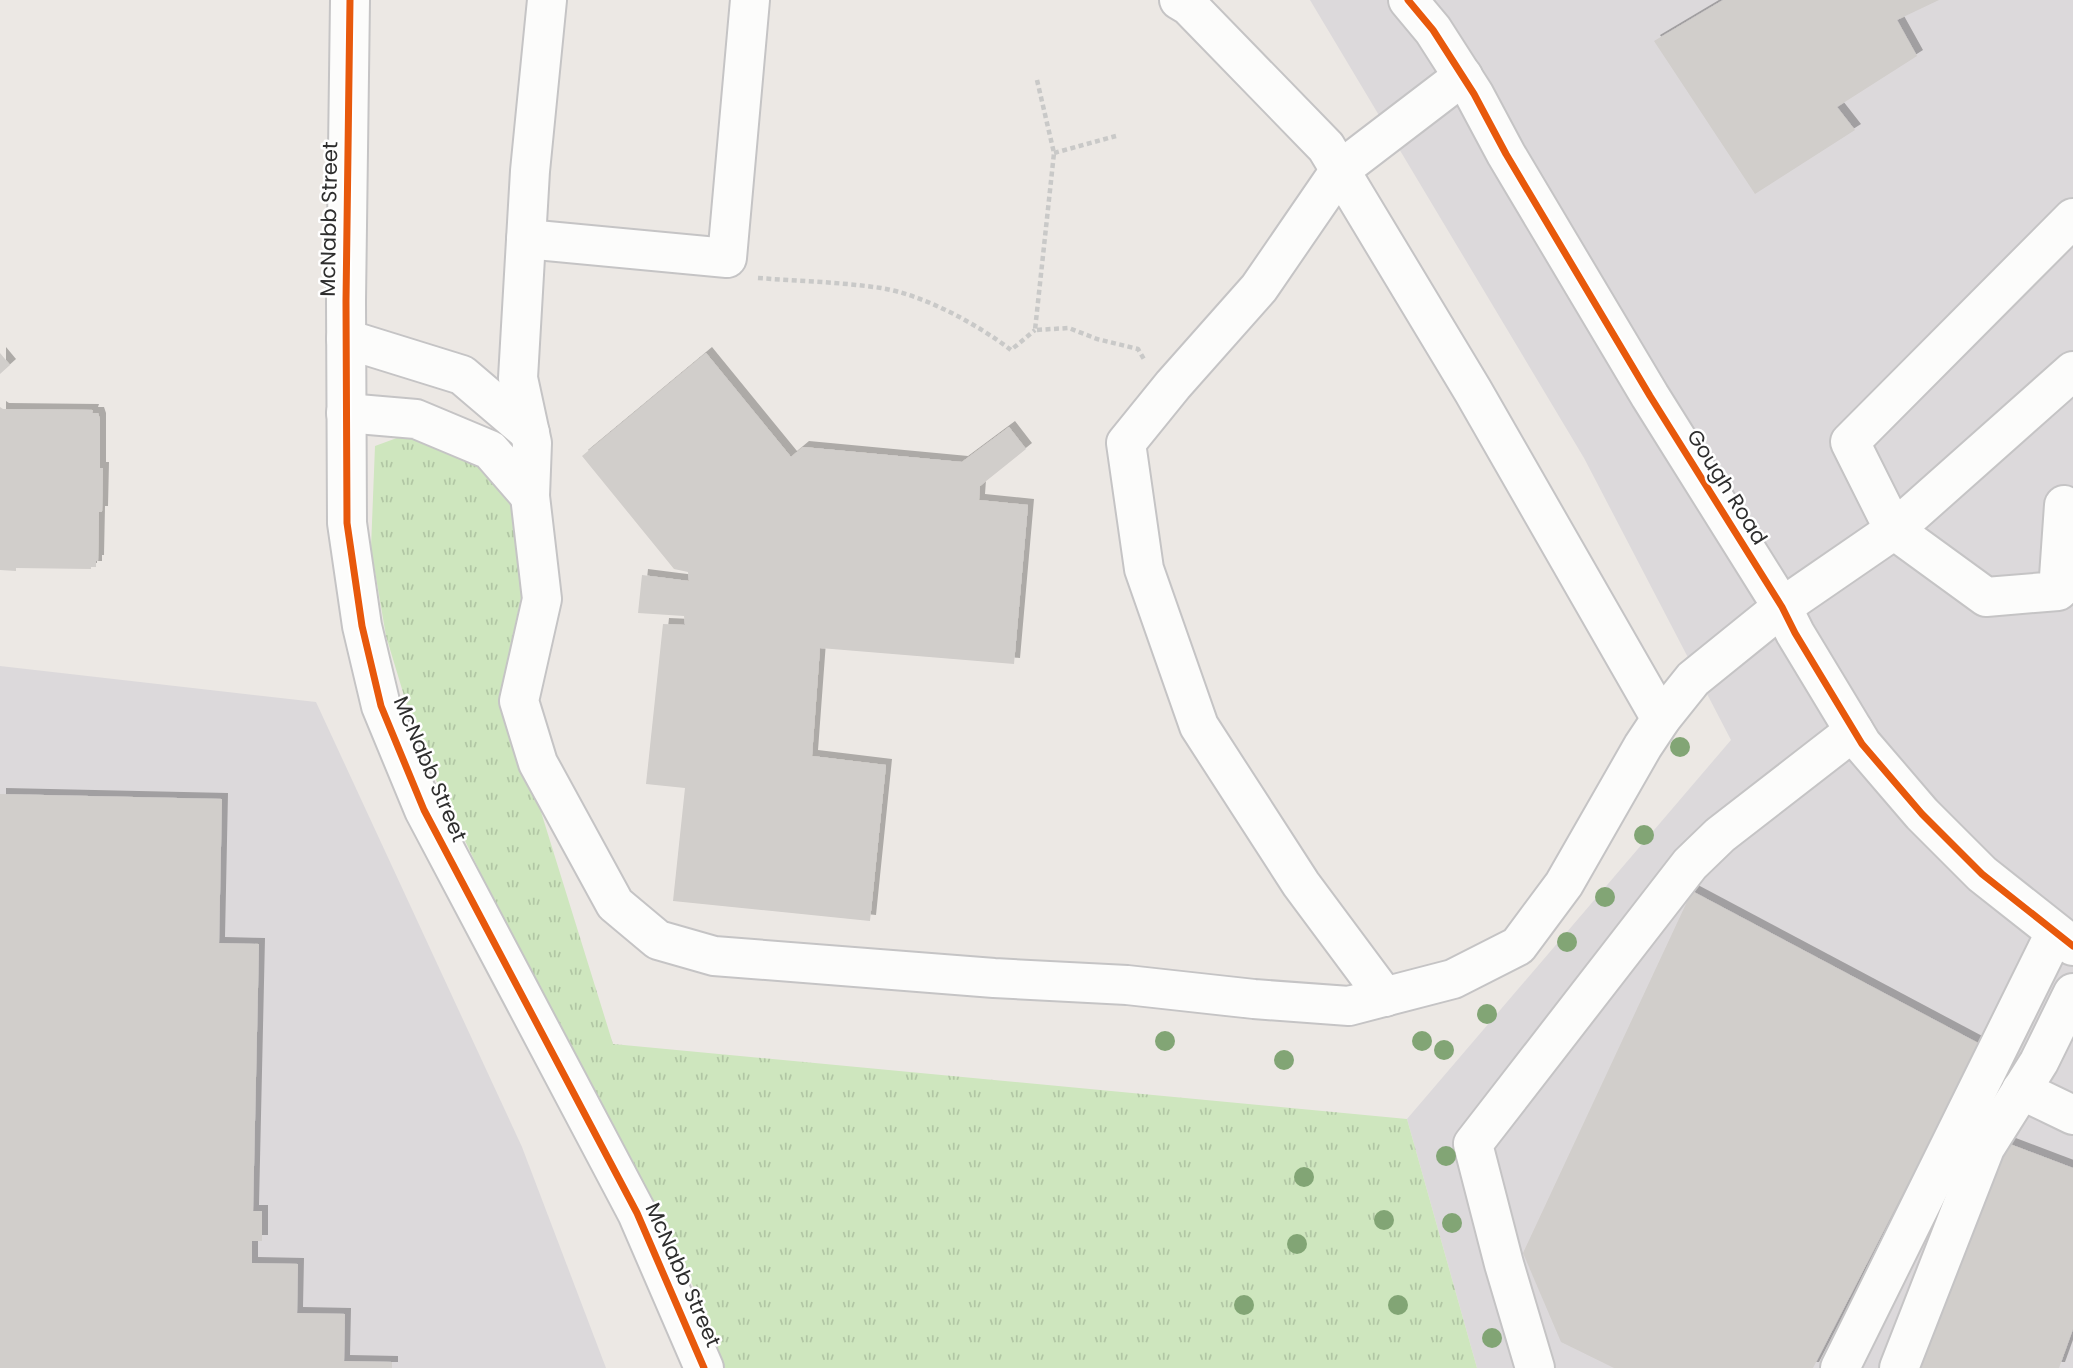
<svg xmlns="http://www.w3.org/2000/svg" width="2073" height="1368" font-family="Poppins,sans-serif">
  <defs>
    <pattern id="grass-tufts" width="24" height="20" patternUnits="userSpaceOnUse" patternTransform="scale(1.75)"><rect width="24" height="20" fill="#cee6be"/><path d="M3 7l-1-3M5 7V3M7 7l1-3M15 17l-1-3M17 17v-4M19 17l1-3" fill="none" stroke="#b1c6a4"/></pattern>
    <filter id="shadow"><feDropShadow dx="6" dy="-6" stdDeviation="0" flood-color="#0004"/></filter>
  </defs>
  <rect width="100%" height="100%" fill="#ece8e4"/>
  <g fill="#dcd9db">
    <path d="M1310 0H2073V1368H1477L1407 1119 1731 740 1584 458Z"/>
    <path d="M0 666 316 702 522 1147 606 1368H0Z"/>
  </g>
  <path fill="url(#grass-tufts)" d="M405 435 490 470 520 518 527 570 502 686 613 1044 1407 1119 1477 1368H723L707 1315 647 1190 498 910 418 742 386 636 371 548 375 446Z"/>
  <g fill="#d1cecb" filter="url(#shadow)">
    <path d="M1723 0H1939L1897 20 1917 56 1837 107 1855 130 1755 194 1654 41Z"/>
    <path d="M0 353 10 365 0 374Z"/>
    <path d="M706 353 791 457 803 447 962 462 1009 427 1026 449 980 486 979 500 1028 505 1014 664 820 648 812 756 886 765 870 921 673 901 685 788 646 784 663 624 685 625 684 616 638 613 642 575 689 581 688 572 674 569 582 456Z"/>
    <path d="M0 407 3 409 93 410 92 413H98L100 419V468H103L102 512H99L98 561H96V567H91V569L16 568V571L0 570Z"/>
    <path d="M0 794 222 799 219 943 259 944 253 1211H262V1241H252V1263L298 1264 297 1313 345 1314 344 1361 392 1362V1368H0Z"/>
    <path d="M1692 891 1980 1044 1813 1368H1614L1561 1342 1523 1253Z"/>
    <path d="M2002 1141 2073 1168V1329L2059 1368H1917Z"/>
  </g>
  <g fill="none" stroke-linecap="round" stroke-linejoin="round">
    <g stroke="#c5c4c5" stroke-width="42">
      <g id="minor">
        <path d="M350 0 346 301 347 523 362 626 381 706 424 810 637 1213 704 1368"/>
        <path d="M547 0 530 171 518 378 532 443 530 496 542 599 519 701 538 763 615 904 658 940 714 956 994 978 1127 985 1254 999 1349 1006 1453 979 1518 946 1564 884 1643 746 1661 719 1693 679 1782 607 1894 530 2073 371"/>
        <path d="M1179 0 1189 6 1326 147 1473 391 1661 719"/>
        <path d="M1408 0 1433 30 1474 94 1506 154 1650 396 1782 607 1795 633 1862 744 1922 814 1982 874 2073 946"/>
        <path d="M526 239 727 258 750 0"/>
        <path d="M346 339 462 375 530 433"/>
        <path d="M346 413 416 419 490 450 530 496"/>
        <path d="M2064 505 2058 591 1986 597 1894 530 1850 442 2073 218"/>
        <path d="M1385 997 1301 884 1199 726 1144 569 1126 443 1173 385 1259 288 1340 170 1463 76"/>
        <path d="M2021 1090 2073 1115"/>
        <path d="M1535 1368 1504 1264 1473 1144 1690 864 1720 835 1854 731"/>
        <path d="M1840 1368 2055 933"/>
        <path d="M1899 1368 1985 1148 2039 1062 2073 993"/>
      </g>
    </g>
    <g stroke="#c9c9c8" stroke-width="4.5" stroke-dasharray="5 3.5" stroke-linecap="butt">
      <path d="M1037 80 1054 153 1035 330 1069 328 1097 339 1138 349 1145 361"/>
      <path d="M1054 153 1116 136"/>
      <path d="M758 278C798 281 840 282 881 288 924 295 977 324 1011 350L1035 330"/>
    </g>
    <use href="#minor" stroke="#fcfcfb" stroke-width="38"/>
    <g stroke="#fff" stroke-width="11">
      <g id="cycleway">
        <path d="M350 0 346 301 347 523 362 626 381 706 424 810 637 1213 704 1368"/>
        <path d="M1408 0 1433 30 1474 94 1506 154 1650 396 1782 607 1795 633 1862 744 1922 814 1982 874 2073 946"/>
      </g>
    </g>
    <use href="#cycleway" stroke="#e8590c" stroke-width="7"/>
  </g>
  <g fill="#82a575">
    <circle cx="1680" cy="747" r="10"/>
    <circle cx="1644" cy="835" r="10"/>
    <circle cx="1605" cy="897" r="10"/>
    <circle cx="1567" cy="942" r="10"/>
    <circle cx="1487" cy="1014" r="10"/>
    <circle cx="1165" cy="1041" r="10"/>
    <circle cx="1422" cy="1041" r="10"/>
    <circle cx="1444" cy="1050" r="10"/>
    <circle cx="1284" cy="1060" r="10"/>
    <circle cx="1446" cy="1156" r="10"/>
    <circle cx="1304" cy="1177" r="10"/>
    <circle cx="1384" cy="1220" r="10"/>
    <circle cx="1452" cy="1223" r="10"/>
    <circle cx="1297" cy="1244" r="10"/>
    <circle cx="1244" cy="1305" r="10"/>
    <circle cx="1398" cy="1305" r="10"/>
    <circle cx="1492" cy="1338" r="10"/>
  </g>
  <g text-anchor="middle" stroke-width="5" stroke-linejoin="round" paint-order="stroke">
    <g font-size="21" fill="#2e2e2e" stroke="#fff">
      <text transform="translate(329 219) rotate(-89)" y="7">McNabb Street</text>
      <text transform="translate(1727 487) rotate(58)" y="7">Gough Road</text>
      <text transform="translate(430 769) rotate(67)" y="7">McNabb Street</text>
      <text transform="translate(683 1275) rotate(66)" y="7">McNabb Street</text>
    </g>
  </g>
</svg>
